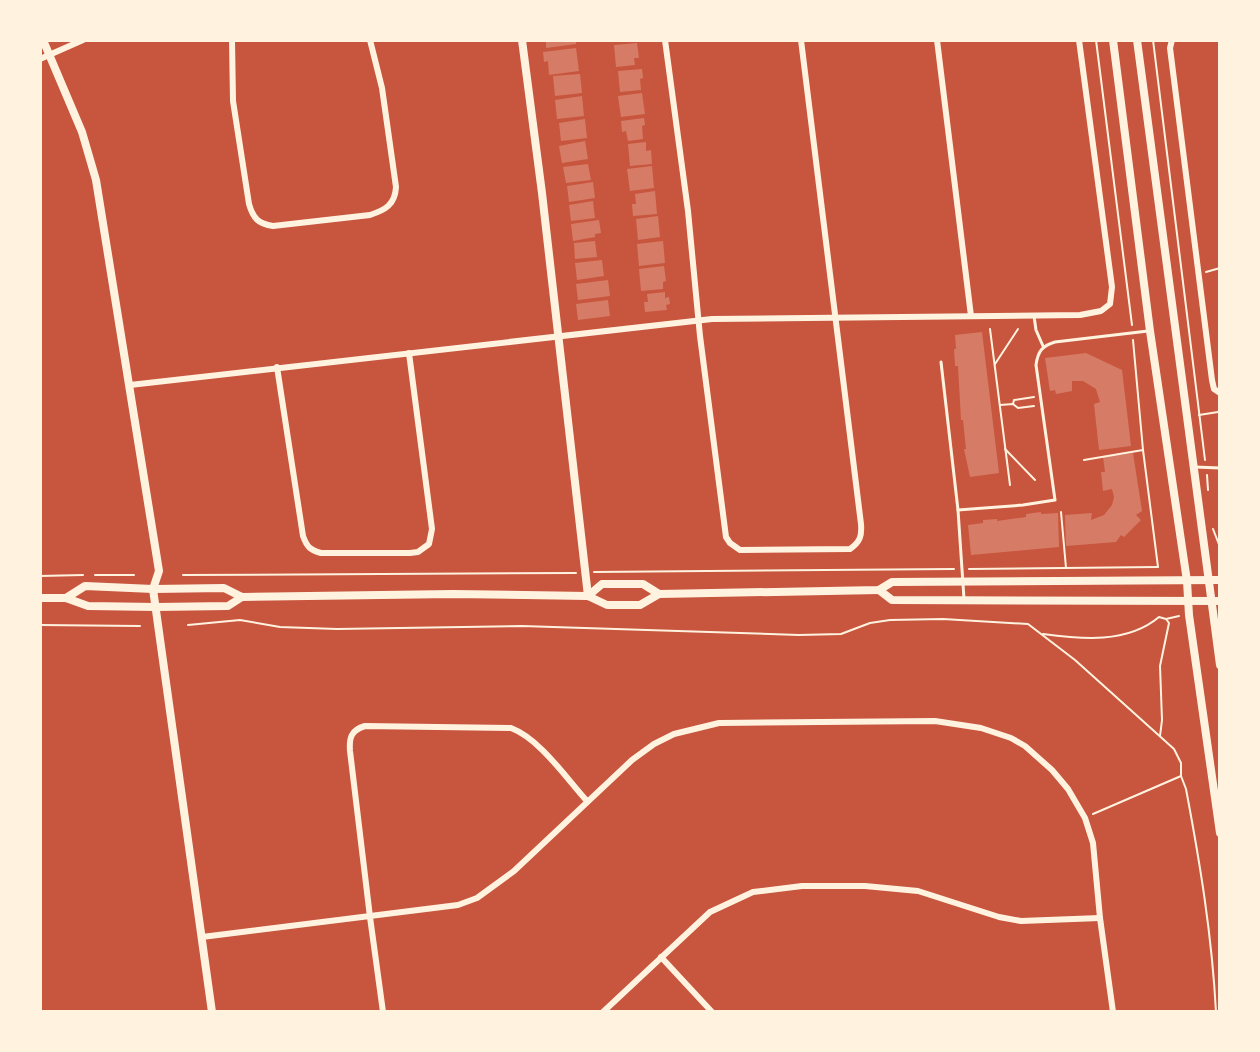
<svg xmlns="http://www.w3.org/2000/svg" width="1260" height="1052" font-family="'Open Sans',sans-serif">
  <rect width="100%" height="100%" fill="#c8553d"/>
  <g fill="#d67c66">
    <path d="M546 40H576V44L546 48Z"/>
    <path d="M637 43 639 58H634L635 65 616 67 614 45Z"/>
    <path d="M576 48 579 71 549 75 548 61 544 62 543 52Z"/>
    <path d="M642 69 643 78 640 79 641 90 620 92 618 71Z"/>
    <path d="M580 74 582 93 555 96 553 76Z"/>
    <path d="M642 93 645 114 621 117 618 96Z"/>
    <path d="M582 96 584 116 557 119 555 100Z"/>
    <path d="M644 118 645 125 642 126 643 139 628 141 626 131 622 132 621 121Z"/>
    <path d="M585 119 587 138 561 141 559 123Z"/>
    <path d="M585 141 588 159 562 163 559 146Z"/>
    <path d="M646 142V151L651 150 652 164 630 166 628 144Z"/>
    <path d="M588 164 591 180 566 183 563 167Z"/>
    <path d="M652 166 654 188 630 191 627 169Z"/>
    <path d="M593 182 595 198 569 202 567 186Z"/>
    <path d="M655 191 657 214 633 216 632 204H636L635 194Z"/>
    <path d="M593 201 595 218 571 221 569 205Z"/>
    <path d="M658 216 660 237 638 240 636 219Z"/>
    <path d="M599 220 601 233 595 234V237L573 241 571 224Z"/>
    <path d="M595 241 597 257 575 259 574 243Z"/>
    <path d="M663 241 665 263 639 266 637 244Z"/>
    <path d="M602 260 604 276 577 280 575 263Z"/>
    <path d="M664 266 666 281 663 282V289L641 291 639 269Z"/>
    <path d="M608 280 610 296 578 300 576 284Z"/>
    <path d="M665 292V298L669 297 670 304 666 305 667 310 645 312 644 302H648L647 294Z"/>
    <path d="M608 300 610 316 578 320 576 304Z"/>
    <path d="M982 332 999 473 970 477 964 449H966L963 420H961L958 366H955L954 349H956L955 335Z"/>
    <path d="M1086 353 1122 370 1131 446 1099 450 1094 404 1100 402 1096 389 1083 381H1072V391L1056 394 1055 390 1050 391 1045 358Z"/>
    <path d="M1133 453 1142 511 1136 515 1141 520 1124 537 1121 535 1116 542 1066 546 1065 515 1092 513 1091 520 1104 515 1112 505 1114 497 1112 489 1103 491 1101 472H1105L1103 457Z"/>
    <path d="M1041 512V514L1058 513 1059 547 971 555 968 525 983 523V520L997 519V521L1026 517V514Z"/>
  </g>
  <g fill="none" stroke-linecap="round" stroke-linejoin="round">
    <g stroke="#fff3e0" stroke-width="2">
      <path d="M1096 40 1132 325"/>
      <path d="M1153 40 1205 460"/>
      <path d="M1206 272 1220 268"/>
      <path d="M990 329 1010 485"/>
      <path d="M1133 340 1143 450 1158 567"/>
      <path d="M995 364 1018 329"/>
      <path d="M1013 404 1014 400 1034 397"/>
      <path d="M1000 405 1013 404 1018 408 1034 406"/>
      <path d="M1199 415 1218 412 1220 409"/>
      <path d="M1005 449 1035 480"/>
      <path d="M1084 460 1143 450"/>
      <path d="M1207 475 1208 490"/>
      <path d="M1061 512 1066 568"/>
      <path d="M1213 529 1220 547"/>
      <path d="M969 569 1158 567"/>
      <path d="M594 572 954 569"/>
      <path d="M95 575H134"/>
      <path d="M183 575 576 573"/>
      <path d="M40 576 83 575"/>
      <path d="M40 625 140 626"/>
      <path d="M188 625 240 620 280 627 337 629 522 626 799 635 841 634 870 623 890 620 943 619 1028 624 1075 660 1174 749 1181 763V776L1186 789C1200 863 1212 936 1216 1012"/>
      <path d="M1043 634C1081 639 1127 644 1159 617L1166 619 1179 616"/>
      <path d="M1160 736 1162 720 1160 666 1169 623 1166 619"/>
      <path d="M1093 814 1181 776"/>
    </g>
    <g stroke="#fff3e0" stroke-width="3">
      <path d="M1034 316 1036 330 1043 346"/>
      <path d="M941 362 958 510 964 599"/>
      <path d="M1195 467 1220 468"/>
      <path d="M958 510 1023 505 1055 500 1036 365C1038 351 1042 346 1055 342L1148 331"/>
    </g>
    <g stroke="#fff3e0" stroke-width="6">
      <path d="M232 40 233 101 249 204C253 218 258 224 273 226L370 215C385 210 395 205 396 187L382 88 370 40"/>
      <path d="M665 40 688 211 700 336 726 537 730 543 740 550 850 549C860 542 862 536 861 524L801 40"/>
      <path d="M937 40 971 316"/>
      <path d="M1172 40 1170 48 1212 380 1214 389 1220 393"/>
      <path d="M40 59 83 40"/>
      <path d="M277 367 303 536C307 547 310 550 321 553H410L418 552 429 544 432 529 409 353"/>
      <path d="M130 385 712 319 1080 315 1101 311 1110 304 1112 287 1079 40"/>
      <path d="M202 937 458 905 477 898 514 871 632 760 654 744 674 734 719 723 935 721 981 728 1011 738 1025 746 1052 770 1068 789 1085 818 1093 843 1100 918 1113 1012"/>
      <path d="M661 957 712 1012"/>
      <path d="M383 1012 370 917 350 751C349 738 351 730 365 726L511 728C540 739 566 778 587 801"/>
      <path d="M603 1012 710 912 753 892 802 886H865L918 891 999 917 1021 921 1100 918"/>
    </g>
    <g stroke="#fff3e0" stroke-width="8">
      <path d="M43 40 82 132 96 180 159 571 153 589 212 1012"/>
      <path d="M522 40 542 193 588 596"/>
    </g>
    <g stroke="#fff3e0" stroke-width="8">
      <path d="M1113 40 1150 331 1187 581 1189 615 1220 833"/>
      <path d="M1137 40 1220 665"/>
      <path d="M879 590 892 600 1220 601"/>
      <path d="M588 596 602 584H643L659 594"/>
      <path d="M40 598H66L88 606 156 607 228 606 242 597"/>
      <path d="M66 598 85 586 153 589 224 588 242 597 453 594 588 596 607 605H640L659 594 879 590 892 582 1220 580"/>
    </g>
  </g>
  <rect width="1260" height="1052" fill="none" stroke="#fff3e0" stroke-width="84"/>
</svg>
